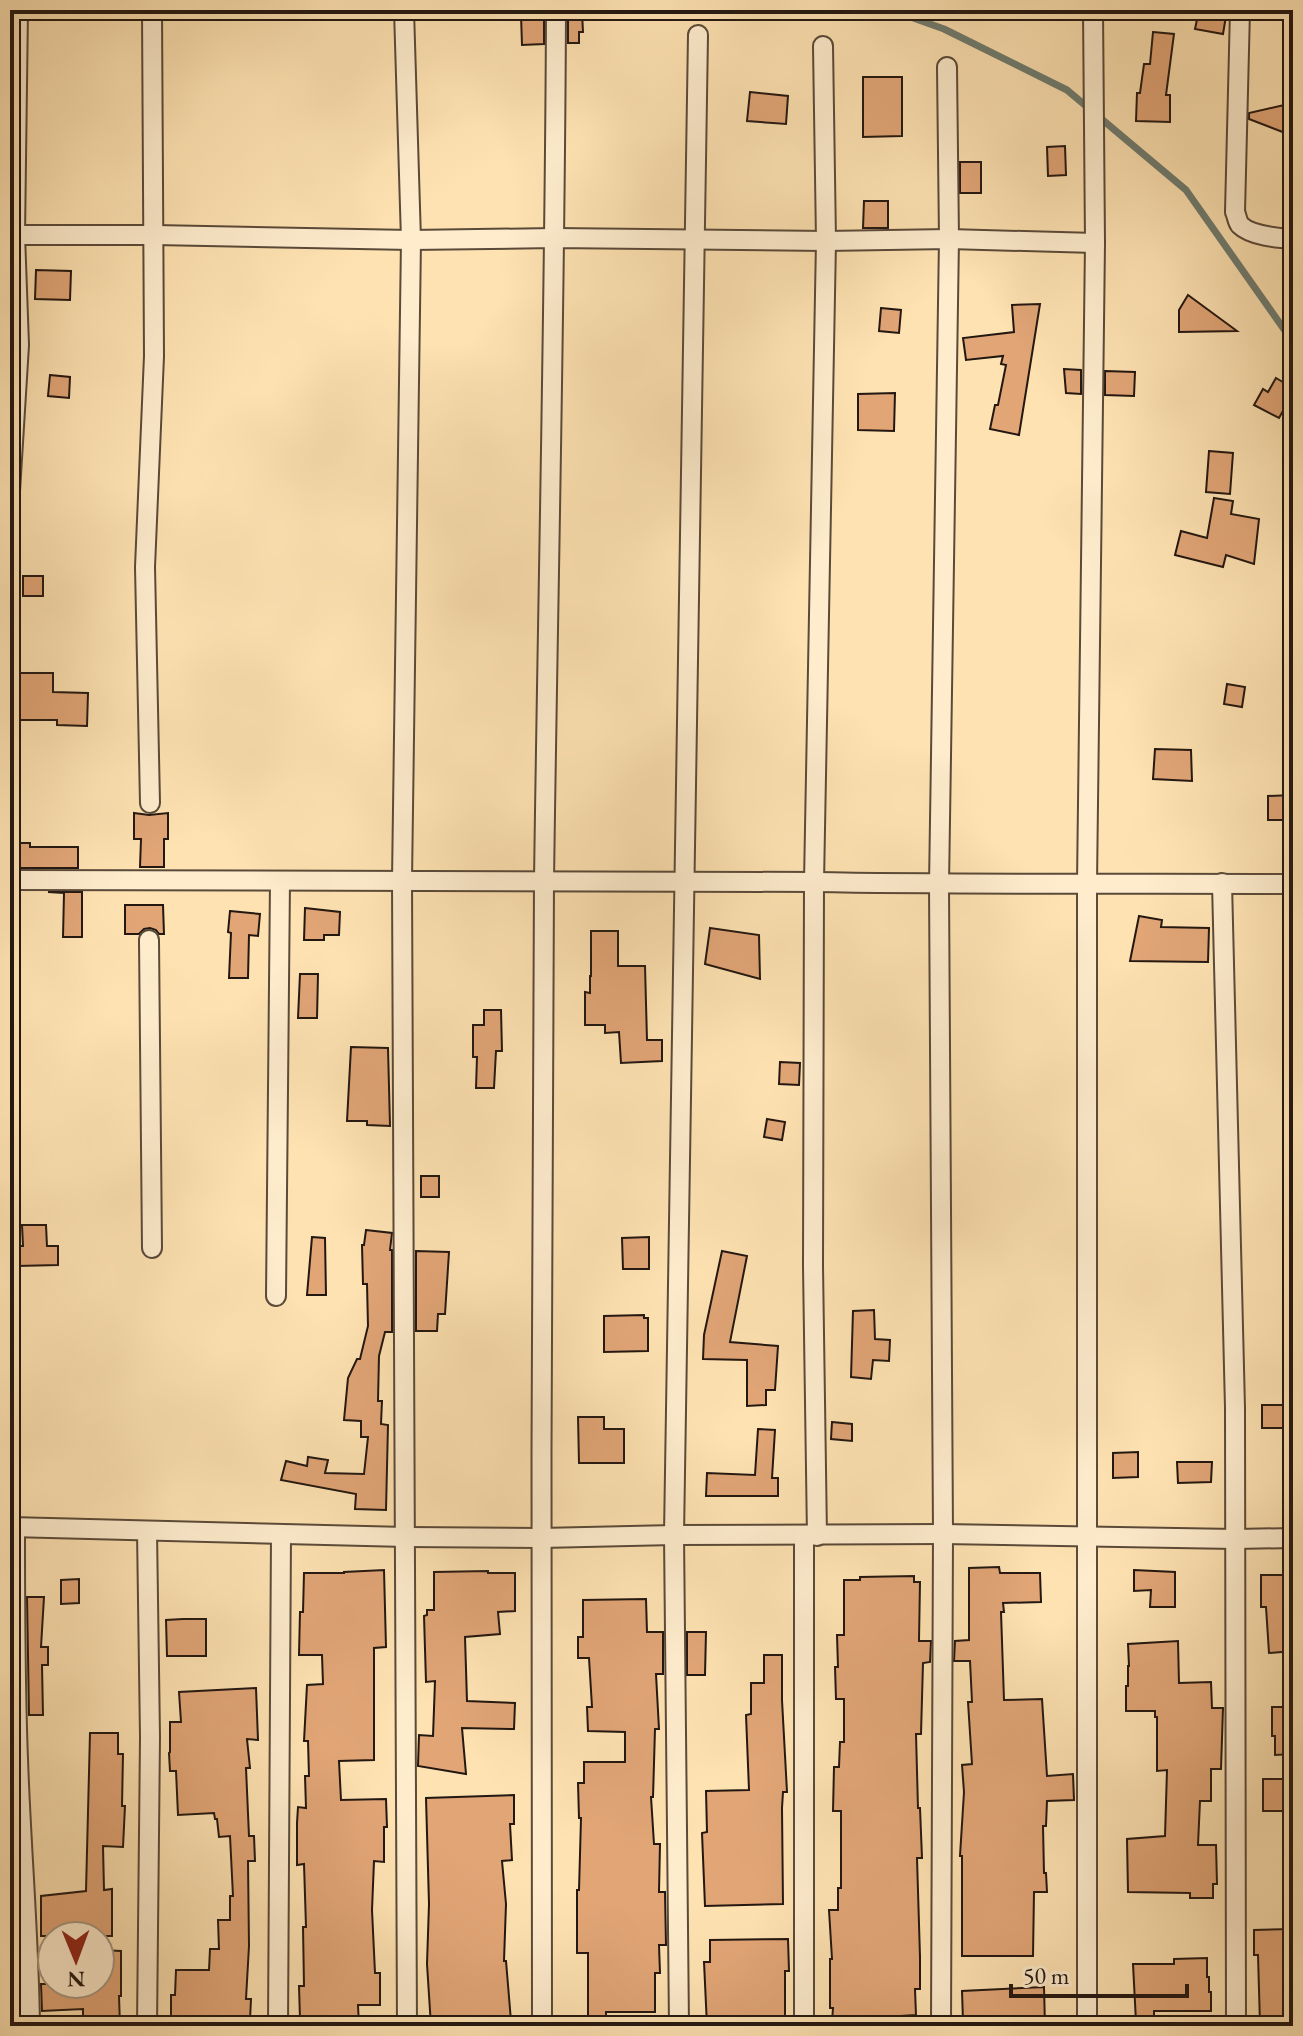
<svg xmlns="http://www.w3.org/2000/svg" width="1303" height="2036" font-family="'EB Garamond',serif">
  <rect width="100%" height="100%" fill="#fee2b2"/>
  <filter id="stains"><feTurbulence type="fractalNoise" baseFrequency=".0025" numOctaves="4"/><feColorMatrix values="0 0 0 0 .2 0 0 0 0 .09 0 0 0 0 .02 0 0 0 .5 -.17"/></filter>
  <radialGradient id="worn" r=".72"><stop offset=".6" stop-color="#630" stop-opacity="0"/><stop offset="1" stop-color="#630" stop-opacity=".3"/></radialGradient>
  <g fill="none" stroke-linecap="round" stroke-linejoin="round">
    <path stroke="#6e7b70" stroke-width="7" d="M891 10 944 29 1067 90 1186 190 1293 342"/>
  </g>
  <g fill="#e1a576" stroke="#231711" stroke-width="2">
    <path d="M1199 10H1227L1223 34 1195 29Z"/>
    <path d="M582 12 583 32H579V43H568V13Z"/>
    <path d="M544 14V44L522 45 521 15Z"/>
    <path d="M1153 32 1174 34 1166 95H1170V122L1136 121 1137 93H1140L1144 64H1150Z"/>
    <path d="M863 77H902V136L863 137Z"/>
    <path d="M750 92 788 96 786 124 747 121Z"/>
    <path d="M1293 103V136L1249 119V113Z"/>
    <path d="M1065 146 1066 175 1048 176 1047 147Z"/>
    <rect x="960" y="162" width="21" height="31"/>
    <path d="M864 201H888V228H863Z"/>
    <path d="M36 270 71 271 70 300 35 299Z"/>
    <path d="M1188 295 1237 331 1179 332V310Z"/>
    <path d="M1040 304 1019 435 990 429 995 405H998L1006 365 1001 364 1003 356 966 360 963 338 1014 332 1012 305Z"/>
    <path d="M881 308 901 310 899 333 879 331Z"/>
    <path d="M1064 369 1081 370V394L1066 393Z"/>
    <path d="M1105 371 1135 372 1134 396 1105 395Z"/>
    <path d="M50 375 70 377 69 398 48 396Z"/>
    <path d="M1276 378 1293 388V393L1279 418 1254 405 1263 389 1268 392Z"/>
    <path d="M895 393 894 431 858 430V394Z"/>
    <path d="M1209 451 1233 453 1230 494 1206 492Z"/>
    <path d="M1214 498 1233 501 1231 514 1259 519 1254 564 1226 555 1223 567 1175 555 1181 531 1207 538Z"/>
    <rect x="23" y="576" width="20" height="20"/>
    <path d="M20 673H53V692L88 693 87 726 57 725V720H19Z"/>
    <path d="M1227 684 1245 687 1242 707 1224 704Z"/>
    <path d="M1155 749 1191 750 1192 781 1153 779Z"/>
    <path d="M1292 795 1293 820H1268V796Z"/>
    <path d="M134 813 149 815 168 813V839H164V867H140L141 839H134Z"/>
    <path d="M10 843H30V847H78V868H10Z"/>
    <path d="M48 892H82V937H63L64 893Z"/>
    <path d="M125 905H163L164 934H159L156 930 150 928 144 929 139 934H125Z"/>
    <path d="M305 908 340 912 339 935H324V940H304Z"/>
    <path d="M230 911 260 914 258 936 249 935 248 978H229L231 933 228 932Z"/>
    <path d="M1139 916 1162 920 1161 927 1209 928 1208 962 1130 961Z"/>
    <path d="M710 928 759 935 760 979 705 964Z"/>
    <path d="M591 931H618V966H645L647 1040H662V1061L621 1063 619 1032 605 1033V1025H585V992L590 993V976H591Z"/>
    <path d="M300 974H318L317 1018H298Z"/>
    <path d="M484 1010H501L502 1051H496L494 1088H476L477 1057H473V1025H484Z"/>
    <path d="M351 1047 388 1048 390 1126 367 1125V1121H347Z"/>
    <path d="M780 1062 800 1063 799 1085 779 1084Z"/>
    <path d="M767 1119 785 1122 782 1140 764 1137Z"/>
    <rect x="421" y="1176" width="18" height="21"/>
    <path d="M22 1225H46L47 1246H58V1265L17 1266V1246H23Z"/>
    <path d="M366 1230 392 1233 390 1250H392V1332H385L379 1356 378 1401H382L381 1424 388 1425 386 1510 355 1509 356 1494 281 1480 286 1461 307 1466 308 1457 328 1460 325 1473 364 1474 368 1437H361V1421L344 1420 348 1378 357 1359H360L368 1326 367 1284H363L362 1245H364Z"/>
    <path d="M312 1237 325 1238 326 1295H307Z"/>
    <path d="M649 1237V1269H623L622 1238Z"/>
    <path d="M416 1251 449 1252 445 1314H438L437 1331H416Z"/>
    <path d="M722 1251 747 1256 730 1342 778 1346 775 1390H766V1405L747 1406V1360L703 1359 704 1335Z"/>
    <path d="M874 1310 875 1339 890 1340 889 1361 873 1360 871 1379 851 1377 853 1311Z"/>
    <path d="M644 1315V1318H648V1351L604 1352V1316Z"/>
    <rect x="1262" y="1405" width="30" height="23"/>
    <path d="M578 1417H604V1429H624V1463H579Z"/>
    <path d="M832 1422 852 1424V1441L831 1439Z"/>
    <path d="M758 1429 775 1430 772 1478H778V1496H706L707 1473 755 1475Z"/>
    <path d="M1138 1452V1477L1113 1478V1453Z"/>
    <path d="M1177 1462H1212L1211 1482 1178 1483Z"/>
    <path d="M999 1567 1000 1573H1040L1041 1602 1003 1603 1004 1612H1001L1004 1700 1042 1699 1047 1776 1073 1774 1074 1800 1047 1801 1046 1826H1043L1044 1873H1046L1047 1892H1034L1033 1956H962V1856H960L964 1792 962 1765 972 1764 968 1702H972L970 1661H954L955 1641 969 1640V1568Z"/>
    <path d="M384 1570 386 1647 374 1648V1760L339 1761 341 1800 386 1799 387 1827H384V1862L374 1861 372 1910 375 1973H380V2005H358L359 2026H341L340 2018 300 2019 299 1986H304L303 1927H306L304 1864 297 1865V1823L298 1807 306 1808 305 1776H309L308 1741H304L307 1685 323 1684 322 1655H299L300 1612H303L304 1573H344V1572Z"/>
    <path d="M1134 1570 1175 1572V1607H1150L1151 1590 1134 1591Z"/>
    <path d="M488 1571V1573H515V1611L498 1612 500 1634 465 1637 467 1701 515 1703 514 1729 462 1728 466 1774 418 1766 419 1735 433 1736 435 1681 426 1682 424 1616 427 1615V1610H434V1572Z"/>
    <path d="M1261 1575H1293V1651L1269 1653 1266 1607H1261Z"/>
    <path d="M914 1576V1582H920L919 1641H931L930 1662 923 1663 921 1734H916L918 1808H920L922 1858H917L920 1957V1989H915L916 2015 901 2016V2026H875V2021L832 2022 833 2008H830V1959H832L829 1910H838V1888H841V1811H833L834 1767H839L840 1742H844V1699H836L835 1667H838L837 1635H844V1580H860V1577Z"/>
    <path d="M79 1579V1603L61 1604V1580Z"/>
    <path d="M27 1597H44L41 1647H48V1665H42L43 1715H29Z"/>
    <path d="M646 1599 647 1632H663V1674H656L659 1729H655L653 1797H651L654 1844H660L659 1892H665L666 1945H659L660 1973H655V2012H606V2021L588 2022V1953H577V1890H579L581 1818H579L578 1783H584V1762H625V1732L588 1731 587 1707H592L589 1658H578V1637H583V1600Z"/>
    <path d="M183 1619H206V1656H167L166 1620Z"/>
    <path d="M687 1632H706L705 1675H687Z"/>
    <path d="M1178 1641 1179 1683 1211 1682 1212 1708H1223L1221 1769H1211V1801H1200L1198 1845H1216L1217 1884H1213V1898H1190V1893L1128 1892 1127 1839 1165 1836 1167 1770 1157 1771V1717H1155V1711H1126V1686H1128V1666H1129L1128 1644Z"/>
    <path d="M764 1655H782V1700L787 1792H783L782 1808 783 1904 705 1906 702 1833 707 1832 706 1791 749 1790 746 1715 751 1714V1683H764Z"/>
    <path d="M256 1688 258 1740 247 1739 250 1768H246L249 1836H254L255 1861H248L249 1946 246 1999H251L250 2020 201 2017 202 2026H171V1995H175L176 1970H209L210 1949H219L218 1920H230V1896H233L230 1836 219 1837 217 1819H215L214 1813 178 1815 176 1771H170L169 1753 170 1752V1722H181L179 1692Z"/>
    <path d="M1272 1707H1293V1754L1275 1755V1736H1272Z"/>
    <path d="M90 1733H118V1754H123L122 1806H125L123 1847 103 1846 104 1890 112 1889V1936H41V1896L86 1891Z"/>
    <rect x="1263" y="1779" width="21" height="32"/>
    <path d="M514 1795V1824H510L512 1860 502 1861 506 1904 504 1961H506L511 2021 504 2022V2026H431L427 1964 429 1904 426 1798Z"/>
    <path d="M1291 1929 1293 2005H1288V2025L1260 2024 1258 1955H1254V1930Z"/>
    <path d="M788 1939 789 1971H785V2022L733 2023V2026H707L704 1962H710V1940Z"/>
    <path d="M100 1950 121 1951V1996H119L120 2026H83V2009L42 2011 41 1984H100Z"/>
    <path d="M1207 1958V1977H1209V1992H1211V2011H1154V2020L1136 2022 1133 1964H1174V1959Z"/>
    <path d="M1044 1987 1045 2026H1021V2020L963 2021 962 1991Z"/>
  </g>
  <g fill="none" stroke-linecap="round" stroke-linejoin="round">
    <g stroke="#5a4a39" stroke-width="22">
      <g id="minor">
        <path d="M404 10 411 240 402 880 407 2026"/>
        <path d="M1240 10 1235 212C1237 216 1237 221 1240 225 1251 236 1278 238 1293 239"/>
        <path d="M10 235H155L411 240 555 238 826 241 949 239 1095 243 1093 10"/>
        <path d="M10 491 19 345 15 235 18 10"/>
        <path d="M150 803 145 567 154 356 152 10"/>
        <path d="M10 880 814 882C974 885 1133 883 1293 884"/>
        <path d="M1222 883 1235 1408 1236 2026"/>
        <path d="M149 940 152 1248"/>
        <path d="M276 1296 280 881"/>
        <path d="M10 1527 406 1537 541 1538 674 1535 943 1534 1235 1539 1293 1538"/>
        <path d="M15 1528C15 1605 15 1682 18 1759 21 1848 29 1937 30 2026"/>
        <path d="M817 1536 813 1266 814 882 826 241 823 46"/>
        <path d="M147 2026 150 1737 147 1531"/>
        <path d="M278 2026 281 1534"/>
        <path d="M542 2026C542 1644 540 1263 544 881 548 591 555 300 556 10"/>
        <path d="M679 2026 674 1535 698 35"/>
        <path d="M804 2026V1536"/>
        <path d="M941 2026 943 1534 939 885 949 239 947 67"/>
        <path d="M1087 2026V883L1095 243"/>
      </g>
    </g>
    <use href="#minor" stroke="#feeccd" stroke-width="18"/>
  </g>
  <rect width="1303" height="2036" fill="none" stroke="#fee2b2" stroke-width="40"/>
  <rect x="12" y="12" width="1279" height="2012" fill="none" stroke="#231711" stroke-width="4"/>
  <rect x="20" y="20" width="1263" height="1996" fill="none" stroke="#231711" stroke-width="2"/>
  <g transform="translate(76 1960) rotate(179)"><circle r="38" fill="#feeccd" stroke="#a69782" stroke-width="2"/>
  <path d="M0-6L14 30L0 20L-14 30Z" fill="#8f2418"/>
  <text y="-12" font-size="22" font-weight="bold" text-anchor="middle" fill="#231711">N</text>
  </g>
  <path d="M1011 1984v12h176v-12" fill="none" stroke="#231711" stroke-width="4"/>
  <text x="1023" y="1984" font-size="24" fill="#231711" stroke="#feeccd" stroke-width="6" paint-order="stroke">50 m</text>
  <rect width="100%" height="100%" filter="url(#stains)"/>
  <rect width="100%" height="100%" fill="url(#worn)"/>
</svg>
